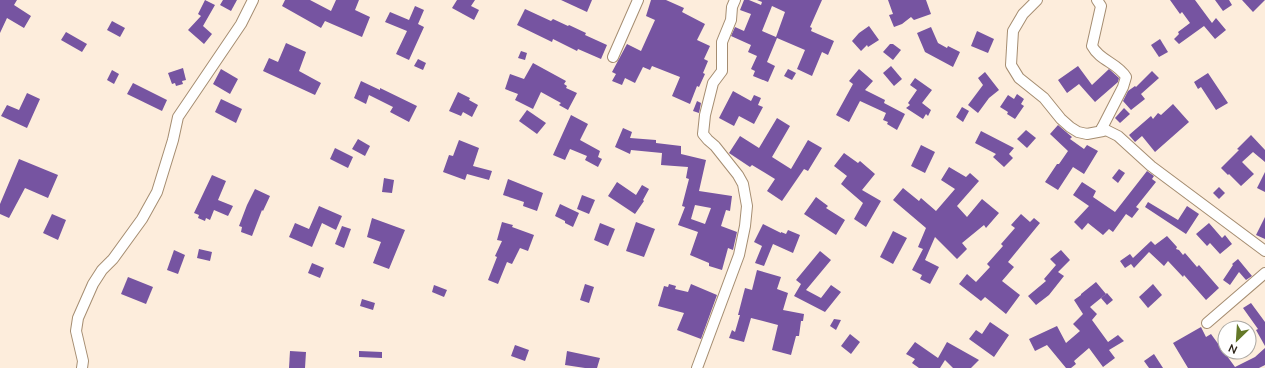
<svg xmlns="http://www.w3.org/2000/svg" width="1265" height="368" font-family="Mulish,sans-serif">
  <rect width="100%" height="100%" fill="#fdeddc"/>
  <g fill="#7654a1" fill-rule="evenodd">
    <path d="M0 0H17L14 5 31 16 24 28 7 18 0 33Z"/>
    <path d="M205 0 215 5 203 26 212 34 204 44 188 30 201 16 198 14Z"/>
    <path d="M223 0H237L231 11 220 5Z"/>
    <path d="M285 0H310L331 11 336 0H359L355 10 370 17 362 37 325 21 321 28 282 6Z"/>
    <path d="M457 0H475L471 6 479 10 474 20 452 8Z"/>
    <path d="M561 0H592L587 12Z"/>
    <path d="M651 0H666L684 8 682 12 705 24 697 40 710 46 704 59 708 61 703 73 705 74 699 87 697 86 690 104 672 96 680 77 652 66 650 70 643 67 635 83 625 78 622 85 612 81 616 74 612 72 627 44 641 51 655 20 646 16Z"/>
    <path d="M744 0H749L761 5 762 2 757 0H822L810 27 812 28 811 31 834 41 828 55 822 52 812 76 797 69 805 50 777 38 767 62 775 66 768 82 753 76 755 71 751 69 757 56 748 52 751 45 731 36 735 27 744 31 751 14 740 10ZM772 6 785 12 776 37 762 31Z"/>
    <path d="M888 0H926L931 14 914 20 911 17 902 24 894 27 889 15 893 14Z"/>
    <path d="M1170 0H1195L1212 23 1216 18 1226 30 1215 39 1204 26 1179 44 1174 39 1179 34 1178 32 1190 23 1182 12 1180 14Z"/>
    <path d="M1215 0H1229L1232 5 1223 11Z"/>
    <path d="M1242 0H1265L1253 12Z"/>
    <path d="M415 6 424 10 418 24 424 27 409 60 396 54 407 31 385 22 390 12 409 20Z"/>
    <path d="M525 9 551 21 553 19 568 26 569 25 586 33 585 35 607 45 601 59 578 49 577 51 553 39 552 42 517 25Z"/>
    <path d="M112 21 125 28 120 37 107 30Z"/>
    <path d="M869 26 879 40 868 47 867 45 861 51 852 41 859 33Z"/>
    <path d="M931 27 938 43 947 48 948 46 960 52 953 67 925 52 917 33Z"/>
    <path d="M977 31 994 39 988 53 971 46Z"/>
    <path d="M66 32 87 44 82 52 61 40Z"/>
    <path d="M1160 39 1168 52 1159 57 1151 45Z"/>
    <path d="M286 43 306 52 299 71 321 83 315 95 263 71 269 58 278 62Z"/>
    <path d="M890 44H893L901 50 893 60 883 52Z"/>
    <path d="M521 51 527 53 525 60 518 58Z"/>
    <path d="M418 59 426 63 423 70 414 66Z"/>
    <path d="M533 63 566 81 564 84 567 86 566 88 577 93 568 110 559 105 561 103 541 92 533 109 515 100 518 94 505 89 510 74 524 79Z"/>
    <path d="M891 66 902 79 894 86 883 73Z"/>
    <path d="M1078 66 1092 85 1109 69 1119 78 1118 82 1095 102 1079 84 1067 93 1058 80Z"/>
    <path d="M183 68 186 80 182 81 183 84 176 86 175 83 172 84 168 73Z"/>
    <path d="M221 69 238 79 230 94 213 84Z"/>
    <path d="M788 69 796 73 792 80 784 76Z"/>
    <path d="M859 69 873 81 865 90 885 100 884 103 905 114 897 130 887 124 888 122 883 120 886 113 860 101 849 122 836 115 853 84 849 81Z"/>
    <path d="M112 70 119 74 114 84 107 80Z"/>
    <path d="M1152 71 1159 78 1141 94 1145 99 1131 110 1123 101 1128 91 1135 86 1136 87Z"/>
    <path d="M985 72 999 90 989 98 978 113 968 105 983 85 978 78Z"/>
    <path d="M1208 73 1228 103 1216 110 1201 87 1198 89 1194 82Z"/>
    <path d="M915 78 932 90 922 103 931 110 928 116 926 114 923 119 906 108 910 105 908 103 917 90 910 85Z"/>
    <path d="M361 81 380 90V88L417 106 409 122 390 112 393 107 369 95 366 104 354 98Z"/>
    <path d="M133 83 167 100 162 111 127 94Z"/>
    <path d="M733 91 751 101 754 95 761 98 758 105 763 107 754 124 739 116 734 126 719 118Z"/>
    <path d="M458 92 470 98 469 100 478 105 472 117 463 112 461 116 449 111Z"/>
    <path d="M27 93 40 99 27 128 1 116 7 105 19 110Z"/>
    <path d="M1017 94 1024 99 1021 104 1024 106 1015 119 1007 114 1008 112 1000 107 1008 95 1014 99Z"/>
    <path d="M221 99 242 109 236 123 215 112Z"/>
    <path d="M697 101 701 103 699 113 693 111Z"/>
    <path d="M1173 104 1189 122 1155 152 1142 136 1135 142 1129 135 1151 116 1153 119 1158 113 1161 115Z"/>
    <path d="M962 107 969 111 963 122 956 117Z"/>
    <path d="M1124 108 1130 114 1120 123 1115 118Z"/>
    <path d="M527 110 546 123 537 134 519 121Z"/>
    <path d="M571 115 588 124 580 140 600 151 598 157 602 159 598 167 585 160 587 156 570 149 565 160 553 155Z"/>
    <path d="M777 118 790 126 772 157 791 169 808 140 822 148 808 171 804 169 782 201 767 191 775 179 752 165 750 167 729 153 740 136 759 148Z"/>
    <path d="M1058 125 1072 137 1070 139 1084 149 1087 145 1098 151 1084 174 1073 167 1058 190 1045 182 1057 164H1059L1068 151 1050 134Z"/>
    <path d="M623 128 632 132 630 138 656 140V143L681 146V154L706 160 699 191 732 196 730 211 726 210 721 226 737 232 733 250 728 248 722 270 709 266V263L690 255 698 232 678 225 685 207 682 206 689 179 686 178 688 167 661 165 662 153 631 150 630 154 615 147ZM695 205 711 208 705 224 691 219Z"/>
    <path d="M1026 130 1036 138 1027 148 1017 139Z"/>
    <path d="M981 131 1014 148 1009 154 1013 158 1004 167 993 157 996 154 975 143Z"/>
    <path d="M1251 135 1265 150V162L1253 152 1242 162 1254 174 1241 186 1229 174 1228 175 1221 168 1239 150 1237 149Z"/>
    <path d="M358 139 370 146 365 156 352 149Z"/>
    <path d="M459 140 479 148 473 166 492 171 489 180 467 174 465 180 443 172 449 155 453 156Z"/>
    <path d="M921 145 935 152 925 173 911 166Z"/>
    <path d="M335 148 353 157 348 168 330 159Z"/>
    <path d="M844 153 858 163 860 161 875 174 862 190 881 201 866 227 854 219 863 203 841 184 847 176 834 166Z"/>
    <path d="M19 159 58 175 48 198 25 188 9 218 0 214V204Z"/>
    <path d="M949 167 966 177 970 173 979 181 957 206 967 217 982 199 999 213 986 228 984 225 962 243 967 249 957 259 935 237 925 260 939 267 930 284 920 279 922 275 912 270 923 249 918 247 926 228 893 200 903 188 919 201 921 198 936 211 955 189 941 180Z"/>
    <path d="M1119 169 1125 173 1118 183 1112 178Z"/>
    <path d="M1147 171 1154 176 1152 179 1156 182 1136 207 1139 209 1132 218 1126 214 1113 232 1109 229 1103 235 1088 223 1082 230 1074 222 1089 206 1073 195 1082 182 1096 191 1093 197 1115 212Z"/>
    <path d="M1265 172V192L1257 188Z"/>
    <path d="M212 175 226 181 218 200 233 206 228 216 214 210 210 220 206 218 205 221 198 218 199 215 194 213Z"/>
    <path d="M384 178 394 180 392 193 382 192Z"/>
    <path d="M508 179 543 193 537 211 523 206 524 202 503 195Z"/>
    <path d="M617 182 636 195 642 185 649 189 643 200 644 201 635 214 608 196Z"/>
    <path d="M1219 187 1225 193 1219 199 1213 193Z"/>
    <path d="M255 189 270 196 263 211 262 210 252 236 241 232 242 227 239 226 247 205Z"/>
    <path d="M582 195 595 200 589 214 577 209Z"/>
    <path d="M816 197 828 206 826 208 845 220 836 235 804 214Z"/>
    <path d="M1148 202 1178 220 1187 206 1199 214 1186 234 1145 207Z"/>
    <path d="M560 204 579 213 573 227 565 223V221L555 216Z"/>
    <path d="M319 206 342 216 336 230 322 223 312 247 289 237 295 223 309 229Z"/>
    <path d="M52 214 66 220 58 240 43 233Z"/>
    <path d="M1021 214 1030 222 1034 218 1040 223 1008 262 1014 267 1002 281 1020 295 1006 314 985 297 981 301 959 284 967 274 976 282 990 267 987 264 1003 246 1001 244 1015 228 1011 225Z"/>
    <path d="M1265 217V239L1256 235Z"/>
    <path d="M372 218 405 230 389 269 373 263 381 242 367 237Z"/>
    <path d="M502 222 513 225 512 227 534 235 528 251 520 248 512 264 507 262 498 284 488 280 497 257 495 256 502 241 497 240Z"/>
    <path d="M636 222 655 229 644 257 626 251Z"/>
    <path d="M600 223 615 229 608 246 594 240Z"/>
    <path d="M1209 223 1222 238 1225 235 1232 244 1220 254 1210 243 1207 246 1196 234Z"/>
    <path d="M763 224 781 233V232L786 234 788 230 800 235 793 253 773 244 764 266 755 263 762 246 754 242Z"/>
    <path d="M342 226 351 229 344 248 335 244Z"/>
    <path d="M893 231 907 238 893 264 880 257Z"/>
    <path d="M1167 236 1177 247 1176 249 1179 250 1183 255 1185 253 1197 267 1199 265 1219 288 1206 300 1184 275 1183 277 1168 261 1164 266 1149 252 1134 268 1131 264 1125 268 1120 261 1130 254 1133 258 1151 241 1155 245Z"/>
    <path d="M199 249 212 252 210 261 197 258Z"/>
    <path d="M174 250 185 255 178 274 167 270Z"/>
    <path d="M1061 250 1070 260 1058 272 1064 276 1049 295 1036 305 1028 296 1046 281 1044 279 1056 265 1050 259Z"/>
    <path d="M820 251 831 260 806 290 821 298 831 285 841 292 825 312 794 296 801 284 796 280Z"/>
    <path d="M1238 259 1252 276 1246 280 1239 272 1230 285 1223 280 1233 265 1232 264Z"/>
    <path d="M312 263 324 268 320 278 308 273Z"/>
    <path d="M757 270 781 277 777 289 788 293 783 310 804 314 803 321H801L799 336H796L791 355 772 350 778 325 751 318 744 342 729 338 732 330 735 332 740 315H738L745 288 752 290Z"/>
    <path d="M128 277 153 287 146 304 121 294Z"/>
    <path d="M1096 282 1106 294 1090 307 1097 314 1092 320 1108 342 1118 335 1124 341 1109 350 1115 358 1103 367 1089 348 1074 361 1076 364 1071 368H1066L1047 345 1035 351 1029 339 1057 326 1066 343 1080 331 1073 324 1083 314 1074 300 1081 295V294Z"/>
    <path d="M585 284 594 287 589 303 580 300Z"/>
    <path d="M669 284 676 286 675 289 688 292 691 284 717 295 701 339 677 330 684 313 658 306 664 286 668 287Z"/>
    <path d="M1153 284 1162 295 1148 308 1139 297Z"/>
    <path d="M434 285 447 290 444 297 432 292Z"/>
    <path d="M1107 293 1113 300 1107 305 1101 298Z"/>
    <path d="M362 299 375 303 373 310 360 306Z"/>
    <path d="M1251 303 1265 322V346L1256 330 1258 329 1243 308Z"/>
    <path d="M834 319 841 320 836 330 830 326Z"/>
    <path d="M990 322 1009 335 994 357 969 339 976 330 982 334Z"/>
    <path d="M1201 327 1206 337 1211 334 1235 367 1255 357 1265 348V365L1259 368H1188L1173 343Z"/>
    <path d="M850 334 860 342 851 354 841 346Z"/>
    <path d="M915 342 938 358 947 342 979 360 971 368H953L945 360 940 368H919L912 363 915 359 906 354Z"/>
    <path d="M515 345 529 350 525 361 511 356Z"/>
    <path d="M290 351 306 352 305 368H289Z"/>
    <path d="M359 351 382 352V358L359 357Z"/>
    <path d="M567 351 600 358 597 368H585L565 365Z"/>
    <path d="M1154 354 1163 368H1149L1144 361Z"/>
  </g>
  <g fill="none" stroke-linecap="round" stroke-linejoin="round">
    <g stroke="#a58d71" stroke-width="12">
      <g id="minor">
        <path d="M1037 0 1023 14 1013 31 1011 65 1019 78 1044 98 1061 119 1070 127 1078 132 1087 134 1103 131 1102 128 1123 87 1126 77C1118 63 1100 61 1092 46L1101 6 1097 0"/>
        <path d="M613 57 638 0"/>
        <path d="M1102 128 1118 136 1151 166 1265 251"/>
        <path d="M1207 323 1265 273"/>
        <path d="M82 368 83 361 76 331 78 318 93 284 102 270 113 259 142 219 157 192 173 140 178 117 241 24 253 0"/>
        <path d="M697 368 739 255 745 226 747 206 743 184 738 175 715 146 708 140 703 134 705 115 713 83 722 71V42L731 20 732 7 735 0"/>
      </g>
    </g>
    <use href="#minor" stroke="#fff" stroke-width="10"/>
  </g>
  <g transform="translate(1237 340) rotate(205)"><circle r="19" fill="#ffffff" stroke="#aba8a3"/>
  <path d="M0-3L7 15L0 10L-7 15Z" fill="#647828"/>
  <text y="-6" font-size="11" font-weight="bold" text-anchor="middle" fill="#2e251a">N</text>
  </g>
</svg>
